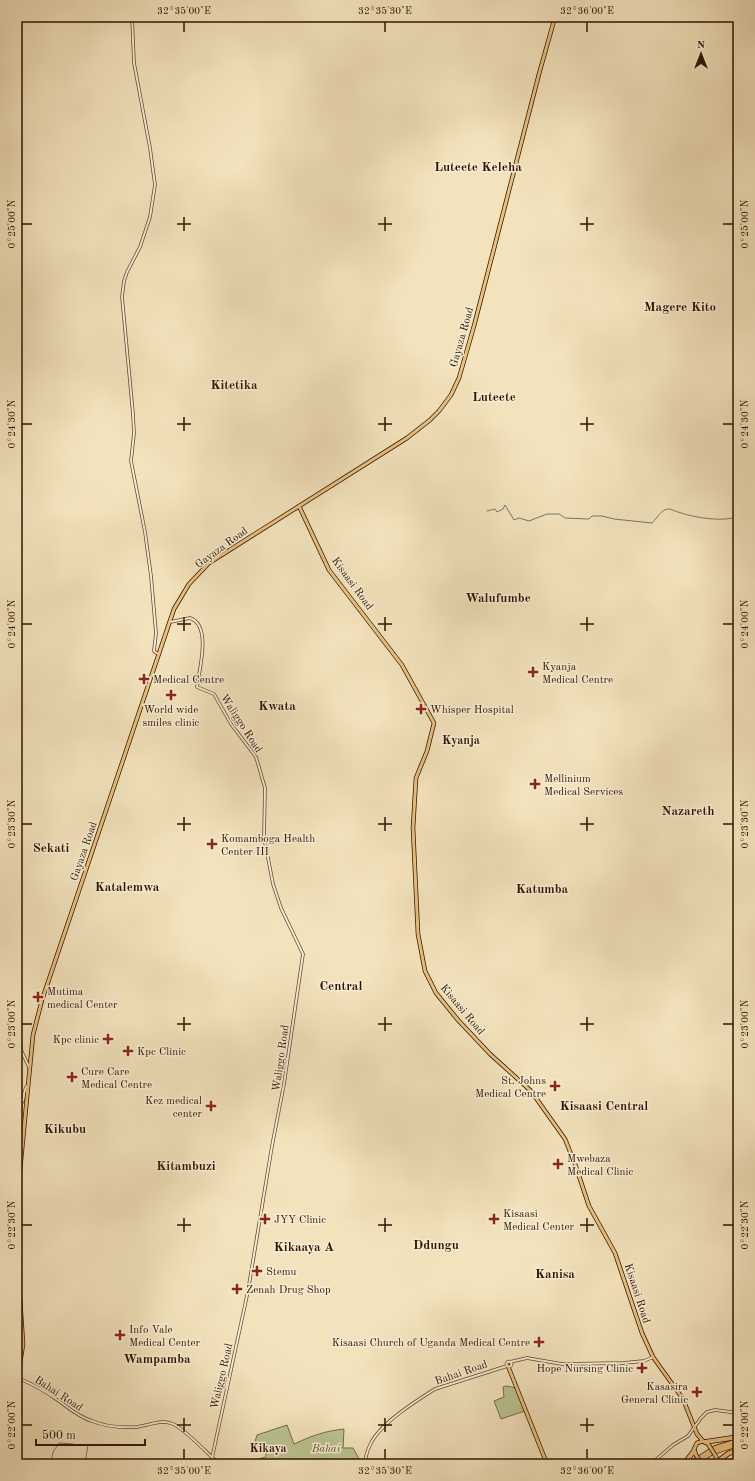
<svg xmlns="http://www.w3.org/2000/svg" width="755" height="1481" font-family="'Old Standard TT',serif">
  <rect width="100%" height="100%" fill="#f3e3bc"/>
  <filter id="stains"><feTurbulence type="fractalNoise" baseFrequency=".005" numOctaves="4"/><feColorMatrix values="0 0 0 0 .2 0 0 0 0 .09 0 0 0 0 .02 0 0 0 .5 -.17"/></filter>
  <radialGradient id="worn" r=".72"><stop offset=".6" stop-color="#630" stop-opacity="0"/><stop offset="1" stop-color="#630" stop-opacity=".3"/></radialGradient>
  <g fill="#bac491" stroke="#756c48">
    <path d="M506 1386 516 1388 525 1411 501 1419 494 1401 504 1397 503 1387Z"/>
    <path d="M287 1425 294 1444C311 1436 325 1431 344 1429L343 1448H353L362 1464H243H258V1459L266 1457 265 1444 254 1445 257 1435Z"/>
  </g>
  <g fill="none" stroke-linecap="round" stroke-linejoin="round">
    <g stroke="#707a6c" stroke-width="1">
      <path d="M487 511 495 509 497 512 503 509 505 505 514 520 519 518 529 521 547 514H559L565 518 589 519 592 516H602L614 519 652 523C658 517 662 508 670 509 686 516 716 522 733 518"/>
      <path d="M52 1460 72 1461"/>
      <path d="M47 1463 51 1462 53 1452 59 1443 73 1444"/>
      <path d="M31 1464 32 1460 51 1464"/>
      <path d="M72 1464H87"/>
      <path d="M85 1464 88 1445"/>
    </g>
    <g stroke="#61472f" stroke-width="3.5">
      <g id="minor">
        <path d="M132 17 134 63 150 148 155 185 150 217 140 247 127 272 124 281 122 297 133 414 134 433 131 461 145 532 151 576 156 633 154 651 158 654"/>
        <path d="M170 622 190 618C212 625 199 671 197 687L214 694 231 724 256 757 265 788 264 837 273 884 281 908 303 954 284 1084 272 1146 248 1291 212 1458"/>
        <path d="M17 1006 21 1050 29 1067"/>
        <path d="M17 1105H20C26 1100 22 1092 27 1086"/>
        <circle cx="509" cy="1364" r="2.5"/>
        <path d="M510 1362 527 1358 562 1364 623 1363 644 1361 653 1357"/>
        <path d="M18 1378C32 1384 44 1390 56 1399 68 1407 78 1417 92 1421 107 1427 122 1428 137 1427 149 1425 162 1419 173 1424 185 1429 208 1454 219 1464"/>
        <path d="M364 1464C366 1457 367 1450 371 1443 381 1423 416 1401 435 1389L507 1366"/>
        <path d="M651 1464 673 1445 688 1436 701 1418 707 1412 715 1410 738 1413"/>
      </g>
    </g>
    <g stroke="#301300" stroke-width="4.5">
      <g id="major">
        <path d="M299 506 329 570 402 665 434 723 427 751 416 778 413 828 418 934 425 971 436 993 458 1020 490 1054 531 1091 565 1139 575 1164 589 1206 615 1253 642 1333 653 1357 683 1399 697 1434 703 1441"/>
        <path d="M17 1201 33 1035 42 1000 174 609 189 584 209 563 407 438 430 420 439 411 451 395 459 378 474 326 539 74 555 17"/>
        <path d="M17 1253 23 1344 17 1383"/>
        <path d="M508 1366 547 1464"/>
        <path d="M696 1455 694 1449 697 1443 703 1441 708 1444 710 1447"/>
        <path d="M715 1455 718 1461 717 1464"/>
      </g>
    </g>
    <g stroke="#301300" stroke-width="5.5">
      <g id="highway">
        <path d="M705 1442 738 1437"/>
        <path d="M718 1461 729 1453 738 1451"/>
        <path d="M684 1464 694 1451"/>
        <path d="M690 1464 715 1448 738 1441"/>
        <path d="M695 1464 711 1453 738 1444"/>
      </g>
    </g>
    <use href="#minor" stroke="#f7edd3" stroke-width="2"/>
    <use href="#major" stroke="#eac27e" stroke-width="3"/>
    <use href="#highway" stroke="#eac27e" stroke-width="4"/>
    <g stroke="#301300" stroke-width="4.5" stroke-linecap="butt">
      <g id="major-bridge">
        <path d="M710 1447 715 1455"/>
        <path d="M696 1455 701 1463"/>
      </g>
    </g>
    <use href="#major-bridge" stroke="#eac27e" stroke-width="3"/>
  </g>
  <path fill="none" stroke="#301300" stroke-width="1.5" d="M184 22V32M385 22V32M587 22V32M184 217V231M385 217V231M587 217V231M22 224H32M177 224H191M378 224H392M580 224H594M723 224H733M184 417V431M385 417V431M587 417V431M22 424H32M177 424H191M378 424H392M580 424H594M723 424H733M184 617V631M385 617V631M587 617V631M22 624H32M177 624H191M378 624H392M580 624H594M723 624H733M184 817V831M385 817V831M587 817V831M22 824H32M177 824H191M378 824H392M580 824H594M723 824H733M184 1017V1031M385 1017V1031M587 1017V1031M22 1024H32M177 1024H191M378 1024H392M580 1024H594M723 1024H733M184 1218V1232M385 1218V1232M587 1218V1232M22 1225H32M177 1225H191M378 1225H392M580 1225H594M723 1225H733M184 1418V1432M385 1418V1432M587 1418V1432M22 1425H32M177 1425H191M378 1425H392M580 1425H594M723 1425H733M184 1449V1459M385 1449V1459M587 1449V1459"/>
  <g fill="#8f2418" stroke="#f7edd3" stroke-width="1.5">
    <path d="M531 666h4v4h4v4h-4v4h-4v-4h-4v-4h4z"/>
    <path d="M142 673h4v4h4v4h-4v4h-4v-4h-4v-4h4z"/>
    <path d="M169 689h4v4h4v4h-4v4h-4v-4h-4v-4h4z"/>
    <path d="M419 703h4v4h4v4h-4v4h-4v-4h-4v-4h4z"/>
    <path d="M533 778h4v4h4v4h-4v4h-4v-4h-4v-4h4z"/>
    <path d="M210 838h4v4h4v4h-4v4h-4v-4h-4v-4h4z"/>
    <path d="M36 991h4v4h4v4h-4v4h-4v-4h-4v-4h4z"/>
    <path d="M106 1033h4v4h4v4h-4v4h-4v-4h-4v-4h4z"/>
    <path d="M126 1045h4v4h4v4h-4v4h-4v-4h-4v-4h4z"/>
    <path d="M70 1071h4v4h4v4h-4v4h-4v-4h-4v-4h4z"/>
    <path d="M553 1080h4v4h4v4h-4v4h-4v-4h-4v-4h4z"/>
    <path d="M209 1100h4v4h4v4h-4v4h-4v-4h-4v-4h4z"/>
    <path d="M556 1158h4v4h4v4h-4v4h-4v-4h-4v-4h4z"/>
    <path d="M263 1213h4v4h4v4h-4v4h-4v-4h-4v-4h4z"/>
    <path d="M492 1213h4v4h4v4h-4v4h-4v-4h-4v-4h4z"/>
    <path d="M255 1265h4v4h4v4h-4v4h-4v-4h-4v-4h4z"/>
    <path d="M235 1283h4v4h4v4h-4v4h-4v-4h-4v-4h4z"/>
    <path d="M118 1329h4v4h4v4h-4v4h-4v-4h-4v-4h4z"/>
    <path d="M537 1336h4v4h4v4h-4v4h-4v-4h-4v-4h4z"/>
    <path d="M640 1362h4v4h4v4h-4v4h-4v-4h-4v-4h4z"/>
    <path d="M695 1386h4v4h4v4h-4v4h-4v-4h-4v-4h4z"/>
  </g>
  <g text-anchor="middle" stroke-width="3" stroke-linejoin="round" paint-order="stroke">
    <g font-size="11" fill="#301300" stroke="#f7edd3">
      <text transform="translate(461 337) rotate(-74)" y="4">Gayaza Road</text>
      <text transform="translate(221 547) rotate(-36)" y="4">Gayaza Road</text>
      <text transform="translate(353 583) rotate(54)" y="4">Kisaasi Road</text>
      <text transform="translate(242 723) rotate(57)" y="4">Waliggo Road</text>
      <text transform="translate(83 851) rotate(-71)" y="4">Gayaza Road</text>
      <text transform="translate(463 1009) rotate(50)" y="4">Kisaasi Road</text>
      <text transform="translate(280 1058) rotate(-82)" y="4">Waliggo Road</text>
      <text transform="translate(638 1293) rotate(72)" y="4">Kisaasi Road</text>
      <text transform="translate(461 1372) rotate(-19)" y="4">Bahai Road</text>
      <text transform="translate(221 1376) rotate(-77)" y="4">Waliggo Road</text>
      <text transform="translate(59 1393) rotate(33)" y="4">Bahai Road</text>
    </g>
    <g font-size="11" fill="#301300" stroke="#f7edd3" text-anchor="start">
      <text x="542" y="670">Kyanja<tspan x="542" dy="13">Medical Centre</tspan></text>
      <text x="153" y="683">Medical Centre</text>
      <text x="171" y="713" text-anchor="middle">World wide<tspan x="171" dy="13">smiles clinic</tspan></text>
      <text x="430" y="713">Whisper Hospital</text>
      <text x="544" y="782">Mellinium<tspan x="544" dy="13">Medical Services</tspan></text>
      <text x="221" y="842">Komamboga Health<tspan x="221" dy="13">Center III</tspan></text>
      <text x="47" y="995">Mutima<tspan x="47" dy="13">medical Center</tspan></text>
      <text x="99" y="1043" text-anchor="end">Kpc clinic</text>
      <text x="137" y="1055">Kpc Clinic</text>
      <text x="81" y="1075">Cure Care<tspan x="81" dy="13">Medical Centre</tspan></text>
      <text x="546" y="1084" text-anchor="end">St. Johns<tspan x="546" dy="13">Medical Centre</tspan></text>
      <text x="202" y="1104" text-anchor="end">Kez medical<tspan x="202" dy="13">center</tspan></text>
      <text x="567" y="1162">Mwebaza<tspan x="567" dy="13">Medical Clinic</tspan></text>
      <text x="503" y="1217">Kisaasi<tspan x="503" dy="13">Medical Center</tspan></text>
      <text x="274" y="1223">JYY Clinic</text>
      <text x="266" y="1275">Stemu</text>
      <text x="246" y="1293">Zenah Drug Shop</text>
      <text x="129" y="1333">Info Vale<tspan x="129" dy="13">Medical Center</tspan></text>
      <text x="530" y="1346" text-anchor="end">Kisaasi Church of Uganda Medical Centre</text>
      <text x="633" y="1372" text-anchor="end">Hope Nursing Clinic</text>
      <text x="688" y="1390" text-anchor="end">Kasasira<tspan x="688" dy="13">General Clinic</tspan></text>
    </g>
    <g font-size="11" font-style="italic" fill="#605133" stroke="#f7edd3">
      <text x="326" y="1452">Bahai</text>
    </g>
    <g font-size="12" font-weight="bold" fill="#301300" stroke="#f7edd3">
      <text x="461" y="744">Kyanja</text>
      <text x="268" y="1452">Kikaya</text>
    </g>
    <g font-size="13" font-weight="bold" fill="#301300" stroke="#f7edd3">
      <text x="478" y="171">Luteete Keleha</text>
      <text x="680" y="311">Magere Kito</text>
      <text x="234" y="389">Kitetika</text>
      <text x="494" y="401">Luteete</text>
      <text x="498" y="602">Walufumbe</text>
      <text x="277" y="710">Kwata</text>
      <text x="688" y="815">Nazareth</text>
      <text x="51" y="852">Sekati</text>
      <text x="127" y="891">Katalemwa</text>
      <text x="542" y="893">Katumba</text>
      <text x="341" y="990">Central</text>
      <text x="604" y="1110">Kisaasi Central</text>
      <text x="65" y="1133">Kikubu</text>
      <text x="186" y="1170">Kitambuzi</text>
      <text x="436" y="1249">Ddungu</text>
      <text x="304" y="1251">Kikaaya A</text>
      <text x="555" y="1278">Kanisa</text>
      <text x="157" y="1363">Wampamba</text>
    </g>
  </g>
  <rect width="755" height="1481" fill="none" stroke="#f3e3bc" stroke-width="44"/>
  <g transform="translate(701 54)" stroke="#f7edd3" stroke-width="3" paint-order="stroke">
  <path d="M0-3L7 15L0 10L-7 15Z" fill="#301300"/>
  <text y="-6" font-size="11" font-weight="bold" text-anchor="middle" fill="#301300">N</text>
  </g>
  <path d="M36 1439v6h109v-6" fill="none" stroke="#301300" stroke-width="2"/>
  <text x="42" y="1439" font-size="12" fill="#301300" stroke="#f7edd3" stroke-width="3" paint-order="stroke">500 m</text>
  <rect x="22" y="22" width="711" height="1437" fill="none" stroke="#301300" stroke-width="1.5"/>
  <g font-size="10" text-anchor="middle" fill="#301300">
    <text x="184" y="14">32°35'00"E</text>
    <text x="385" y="14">32°35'30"E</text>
    <text x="587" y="14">32°36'00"E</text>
    <text transform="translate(11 224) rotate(-90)" y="4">0°25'00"N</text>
    <text transform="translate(744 224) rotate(-90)" y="4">0°25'00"N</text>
    <text transform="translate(11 424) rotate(-90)" y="4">0°24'30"N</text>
    <text transform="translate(744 424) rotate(-90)" y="4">0°24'30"N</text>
    <text transform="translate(11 624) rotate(-90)" y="4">0°24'00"N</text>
    <text transform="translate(744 624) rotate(-90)" y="4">0°24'00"N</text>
    <text transform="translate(11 824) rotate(-90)" y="4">0°23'30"N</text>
    <text transform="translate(744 824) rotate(-90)" y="4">0°23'30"N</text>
    <text transform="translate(11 1024) rotate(-90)" y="4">0°23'00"N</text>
    <text transform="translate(744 1024) rotate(-90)" y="4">0°23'00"N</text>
    <text transform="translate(11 1225) rotate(-90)" y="4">0°22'30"N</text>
    <text transform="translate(744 1225) rotate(-90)" y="4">0°22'30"N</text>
    <text transform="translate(11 1425) rotate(-90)" y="4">0°22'00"N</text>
    <text transform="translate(744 1425) rotate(-90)" y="4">0°22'00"N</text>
    <text x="184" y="1474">32°35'00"E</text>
    <text x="385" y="1474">32°35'30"E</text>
    <text x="587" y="1474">32°36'00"E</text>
  </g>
  <rect width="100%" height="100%" filter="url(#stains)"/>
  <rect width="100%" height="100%" fill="url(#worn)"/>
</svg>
